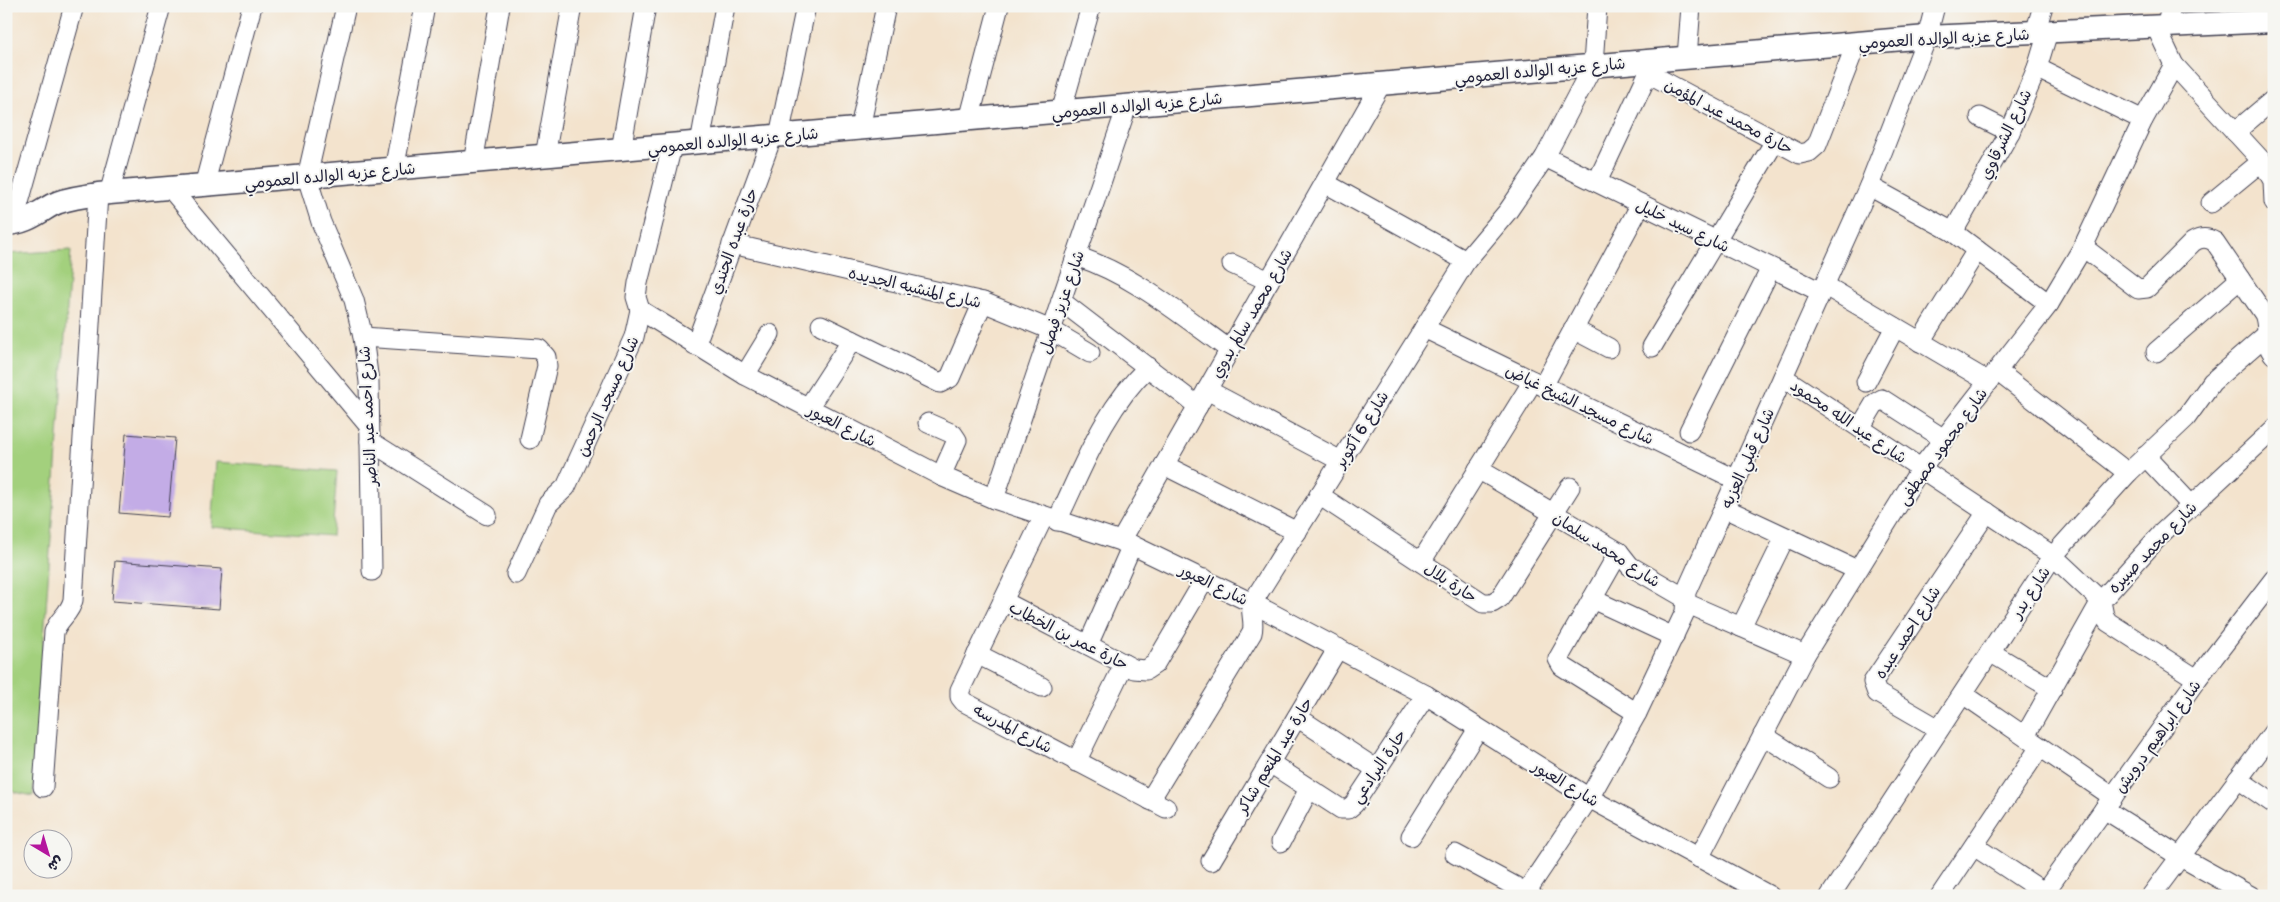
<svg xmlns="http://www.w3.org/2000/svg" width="2280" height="902" font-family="'Balsamiq Sans','Playpen Sans Arabic',sans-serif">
  <rect width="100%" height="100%" fill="#f6f6f2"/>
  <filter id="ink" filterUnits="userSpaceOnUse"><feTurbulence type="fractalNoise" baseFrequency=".02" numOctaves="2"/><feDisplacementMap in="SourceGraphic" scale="10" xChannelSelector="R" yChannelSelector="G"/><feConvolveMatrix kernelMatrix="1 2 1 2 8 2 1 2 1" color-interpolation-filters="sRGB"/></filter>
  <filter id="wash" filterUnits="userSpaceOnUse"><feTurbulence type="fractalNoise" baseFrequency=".0096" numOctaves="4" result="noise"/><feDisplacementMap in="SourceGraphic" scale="20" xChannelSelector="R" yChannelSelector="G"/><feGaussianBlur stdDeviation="1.12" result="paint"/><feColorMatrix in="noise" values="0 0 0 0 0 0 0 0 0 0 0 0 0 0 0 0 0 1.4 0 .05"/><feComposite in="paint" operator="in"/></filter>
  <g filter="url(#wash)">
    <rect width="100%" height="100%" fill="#f3e3cd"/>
    <g fill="#a3d07d" stroke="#62795c">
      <path d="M71 250 33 796 6 790V254Z"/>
      <path d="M216 462 337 471 332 536 211 527Z"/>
    </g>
    <g id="blocks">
      <g fill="#c3ace6">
        <path d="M126 434 175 438 168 517 119 513Z"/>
        <path d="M115 561 222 569 219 609 112 601Z"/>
      </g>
    </g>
  </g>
  <g filter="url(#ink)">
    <use href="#blocks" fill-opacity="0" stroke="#413f51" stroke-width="1"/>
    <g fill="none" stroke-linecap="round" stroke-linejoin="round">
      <g stroke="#413f51" stroke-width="21">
        <g id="minor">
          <path d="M346 6 307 177 321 222 354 300 363 337 369 382 372 571"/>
          <path d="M2156 27 2174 65 2262 161 2273 181 2274 202"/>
          <path d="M2166 27 2171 6"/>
          <path d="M2035 33 2043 6"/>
          <path d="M1687 57 1691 6"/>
          <path d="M2037 68 2143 120"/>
          <path d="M1648 73 1800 154 1809 152 1817 145 1857 42"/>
          <path d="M1061 112 1091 6"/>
          <path d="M1980 117 2010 132"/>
          <path d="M969 120 999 6"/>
          <path d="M860 128 886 6"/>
          <path d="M2235 132 2274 99"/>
          <path d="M779 136 806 6"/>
          <path d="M700 143 725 6"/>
          <path d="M621 150 646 6"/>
          <path d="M545 156 572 6"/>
          <path d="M1545 157 1821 292"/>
          <path d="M473 163 500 6"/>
          <path d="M394 170 425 6"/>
          <path d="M1597 182 1653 63"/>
          <path d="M1325 183 1466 261"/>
          <path d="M204 186 252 6"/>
          <path d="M1869 186 1953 232 2049 304"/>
          <path d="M171 189 369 426"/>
          <path d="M109 194 161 6"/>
          <path d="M2211 203 2262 161"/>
          <path d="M13 224 74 6"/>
          <path d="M1953 232 2010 132 2037 68 2048 32"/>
          <path d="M732 244 983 302 1051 330 1090 353"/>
          <path d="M2083 247 2138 289 2147 288 2193 242C2201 237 2207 237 2215 242L2264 314C2270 328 2263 343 2274 355"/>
          <path d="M1076 256C1134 275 1181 315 1230 350"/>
          <path d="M1232 264 1269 281"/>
          <path d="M1824 285 1989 382"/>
          <path d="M1061 301 1198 406"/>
          <path d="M640 310 745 375 941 476 994 499 1132 545 1252 603 1426 695 1589 798 1770 896"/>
          <path d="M821 325 940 383 950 378 983 302"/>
          <path d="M1424 328 1737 480"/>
          <path d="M1573 329 1609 348"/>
          <path d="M363 337 539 349 546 357 547 366 530 439"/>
          <path d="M1920 342 1977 250"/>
          <path d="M695 346 772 137"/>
          <path d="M1652 347 1775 141"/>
          <path d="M2156 352 2240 279"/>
          <path d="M1997 371 2128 473"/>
          <path d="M745 375 770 334"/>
          <path d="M1783 377 2053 556 2101 601 2104 616 2108 622 2197 679"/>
          <path d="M1866 382 1895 327"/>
          <path d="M1543 386 1641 204"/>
          <path d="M1207 390 1341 461"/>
          <path d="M808 408 852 340"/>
          <path d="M928 423 953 434 957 440 941 476"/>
          <path d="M1860 428 1875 403 1882 399 1944 439"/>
          <path d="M1689 431 1771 268"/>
          <path d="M370 441 487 515"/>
          <path d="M2145 456 2192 506"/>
          <path d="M1164 465 1297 532"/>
          <path d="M1478 469 1619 552 1630 566 1685 598"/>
          <path d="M1319 495 1483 603H1492L1500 598 1570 487"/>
          <path d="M994 499 1127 106"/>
          <path d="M1724 508 1857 570"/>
          <path d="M1044 516 960 690V697L964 702 1166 808"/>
          <path d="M1057 521C1083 467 1104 409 1148 367"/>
          <path d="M1121 541 1381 84"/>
          <path d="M1619 552 1558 659 1562 666 1637 713"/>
          <path d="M1421 562 1533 381"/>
          <path d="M516 574 548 504 566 487 634 337 640 310 636 297 638 283 672 146"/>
          <path d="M1592 599 1674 637"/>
          <path d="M1003 601 1134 669 1146 670 1155 664 1205 579"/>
          <path d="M1686 603 1805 655"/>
          <path d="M1741 627 1785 537"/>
          <path d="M1088 645 1132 545"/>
          <path d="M1990 652 2052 689"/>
          <path d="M977 654 1042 687"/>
          <path d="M1963 694 2113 797"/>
          <path d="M1297 717 1376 769"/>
          <path d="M1939 729 1877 693 1873 682 1987 512"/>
          <path d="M1763 735 1829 778"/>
          <path d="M2025 736 2101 601 2162 533 2274 429"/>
          <path d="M1076 762 1124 664"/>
          <path d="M1270 763 1341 809H1348L1354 804 1426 695"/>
          <path d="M2238 779 2274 804"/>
          <path d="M43 787 54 632C58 619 70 614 73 600L98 194"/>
          <path d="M1150 800 1252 633C1255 622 1250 614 1252 603L1466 261 1508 211 1545 157 1593 65 1597 6"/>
          <path d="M2104 809 2179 856 2251 896"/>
          <path d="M1411 836 1478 729"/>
          <path d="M1281 842 1309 789"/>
          <path d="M1974 846 2045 893"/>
          <path d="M1455 854 1533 896"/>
          <path d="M1699 858 1805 655 1921 468 2049 304 2083 247 2143 120 2174 65"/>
          <path d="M1211 861 1338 648"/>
          <path d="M1526 892 1589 798 1637 713 1685 612 1686 592 1869 186 1927 37 1935 6"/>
          <path d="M1830 896 2053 556 2128 473 2186 418 2212 382 2266 335 2274 325"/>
          <path d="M1940 896 2040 747"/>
          <path d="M2042 896 2197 679 2274 579"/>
          <path d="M2151 896 2274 731"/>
        </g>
      </g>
      <g stroke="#413f51" stroke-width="25">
        <path id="tertiary" d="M6 224C26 223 36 214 52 205 66 198 82 197 98 194L1927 37 2274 21"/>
      </g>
      <use href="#minor" stroke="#fff" stroke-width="19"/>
      <use href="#tertiary" stroke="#fff" stroke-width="22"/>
    </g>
  </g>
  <g text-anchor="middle" stroke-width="4" stroke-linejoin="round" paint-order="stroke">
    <g font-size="16" fill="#22223b" stroke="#f6f6f2">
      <text transform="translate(1944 38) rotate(-3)" y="6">شارع عزبه الوالده العمومي</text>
      <text transform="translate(1540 70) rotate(-5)" y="6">شارع عزبه الوالده العمومي</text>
      <text transform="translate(1137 105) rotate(-5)" y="6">شارع عزبه الوالده العمومي</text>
      <text transform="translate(1729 116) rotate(28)" y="6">حارة محمد عبد المؤمن</text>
      <text transform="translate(2005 134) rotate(-64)" y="6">شارع الشرقاوي</text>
      <text transform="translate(733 140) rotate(-5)" y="6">شارع عزبه الوالده العمومي</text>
      <text transform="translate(330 175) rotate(-5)" y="6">شارع عزبه الوالده العمومي</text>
      <text transform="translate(1683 225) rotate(26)" y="6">شارع سيد خليل</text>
      <text transform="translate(733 241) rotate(-70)" y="6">حارة عبده الجندي</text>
      <text transform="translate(915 287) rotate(13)" y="6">شارع المنشيه الجديده</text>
      <text transform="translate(1061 302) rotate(-71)" y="6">شارع عزيز فيصل</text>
      <text transform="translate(1251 313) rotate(-60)" y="6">شارع محمد سالم بدوي</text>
      <text transform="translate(607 396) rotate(-66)" y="6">شارع مسجد الرحمن</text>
      <text transform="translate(1580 404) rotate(26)" y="6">شارع مسجد الشيخ غياض</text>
      <text transform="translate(367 416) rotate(-93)" y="6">شارع احمد عبد الناصر</text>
      <text transform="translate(1849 421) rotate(34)" y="6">شارع عبد الله محمود</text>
      <text transform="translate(842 425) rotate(27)" y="6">شارع العبور</text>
      <text transform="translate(1361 429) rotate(-58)" y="6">شارع 6 أكتوبر</text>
      <text transform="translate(1942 446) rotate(-54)" y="6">شارع محمود مصطفى</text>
      <text transform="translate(1747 458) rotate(-66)" y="6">شارع قبلي العزبه</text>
      <text transform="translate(2152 547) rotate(-46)" y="6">شارع محمد صبيره</text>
      <text transform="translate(1607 549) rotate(33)" y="6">شارع محمد سلمان</text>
      <text transform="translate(1451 582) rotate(33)" y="6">حارة بلال</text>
      <text transform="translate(1214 584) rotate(26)" y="6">شارع العبور</text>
      <text transform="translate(2030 592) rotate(-57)" y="6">شارع بدر</text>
      <text transform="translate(1907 632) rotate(-57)" y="6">شارع احمد عبده</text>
      <text transform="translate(1069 635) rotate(27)" y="6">حارة عمر بن الخطاب</text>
      <text transform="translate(1013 728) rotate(28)" y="6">شارع المدرسه</text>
      <text transform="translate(2157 736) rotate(-54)" y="6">شارع ابراهيم درويش</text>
      <text transform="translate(1274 755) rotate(-59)" y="6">حارة عبد المنعم شاكر</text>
      <text transform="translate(1378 766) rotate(-56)" y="6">حارة البرادعي</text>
      <text transform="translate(1566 783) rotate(31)" y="6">شارع العبور</text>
    </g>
  </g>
  <rect width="2280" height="902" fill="none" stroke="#f6f6f2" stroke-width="25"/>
  <g transform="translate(48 854) rotate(142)"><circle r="24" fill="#f6f6f2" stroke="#a1a1a9"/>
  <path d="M0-4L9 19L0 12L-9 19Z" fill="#b5179e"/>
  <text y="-8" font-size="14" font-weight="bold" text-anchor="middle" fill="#22223b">ش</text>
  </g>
</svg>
